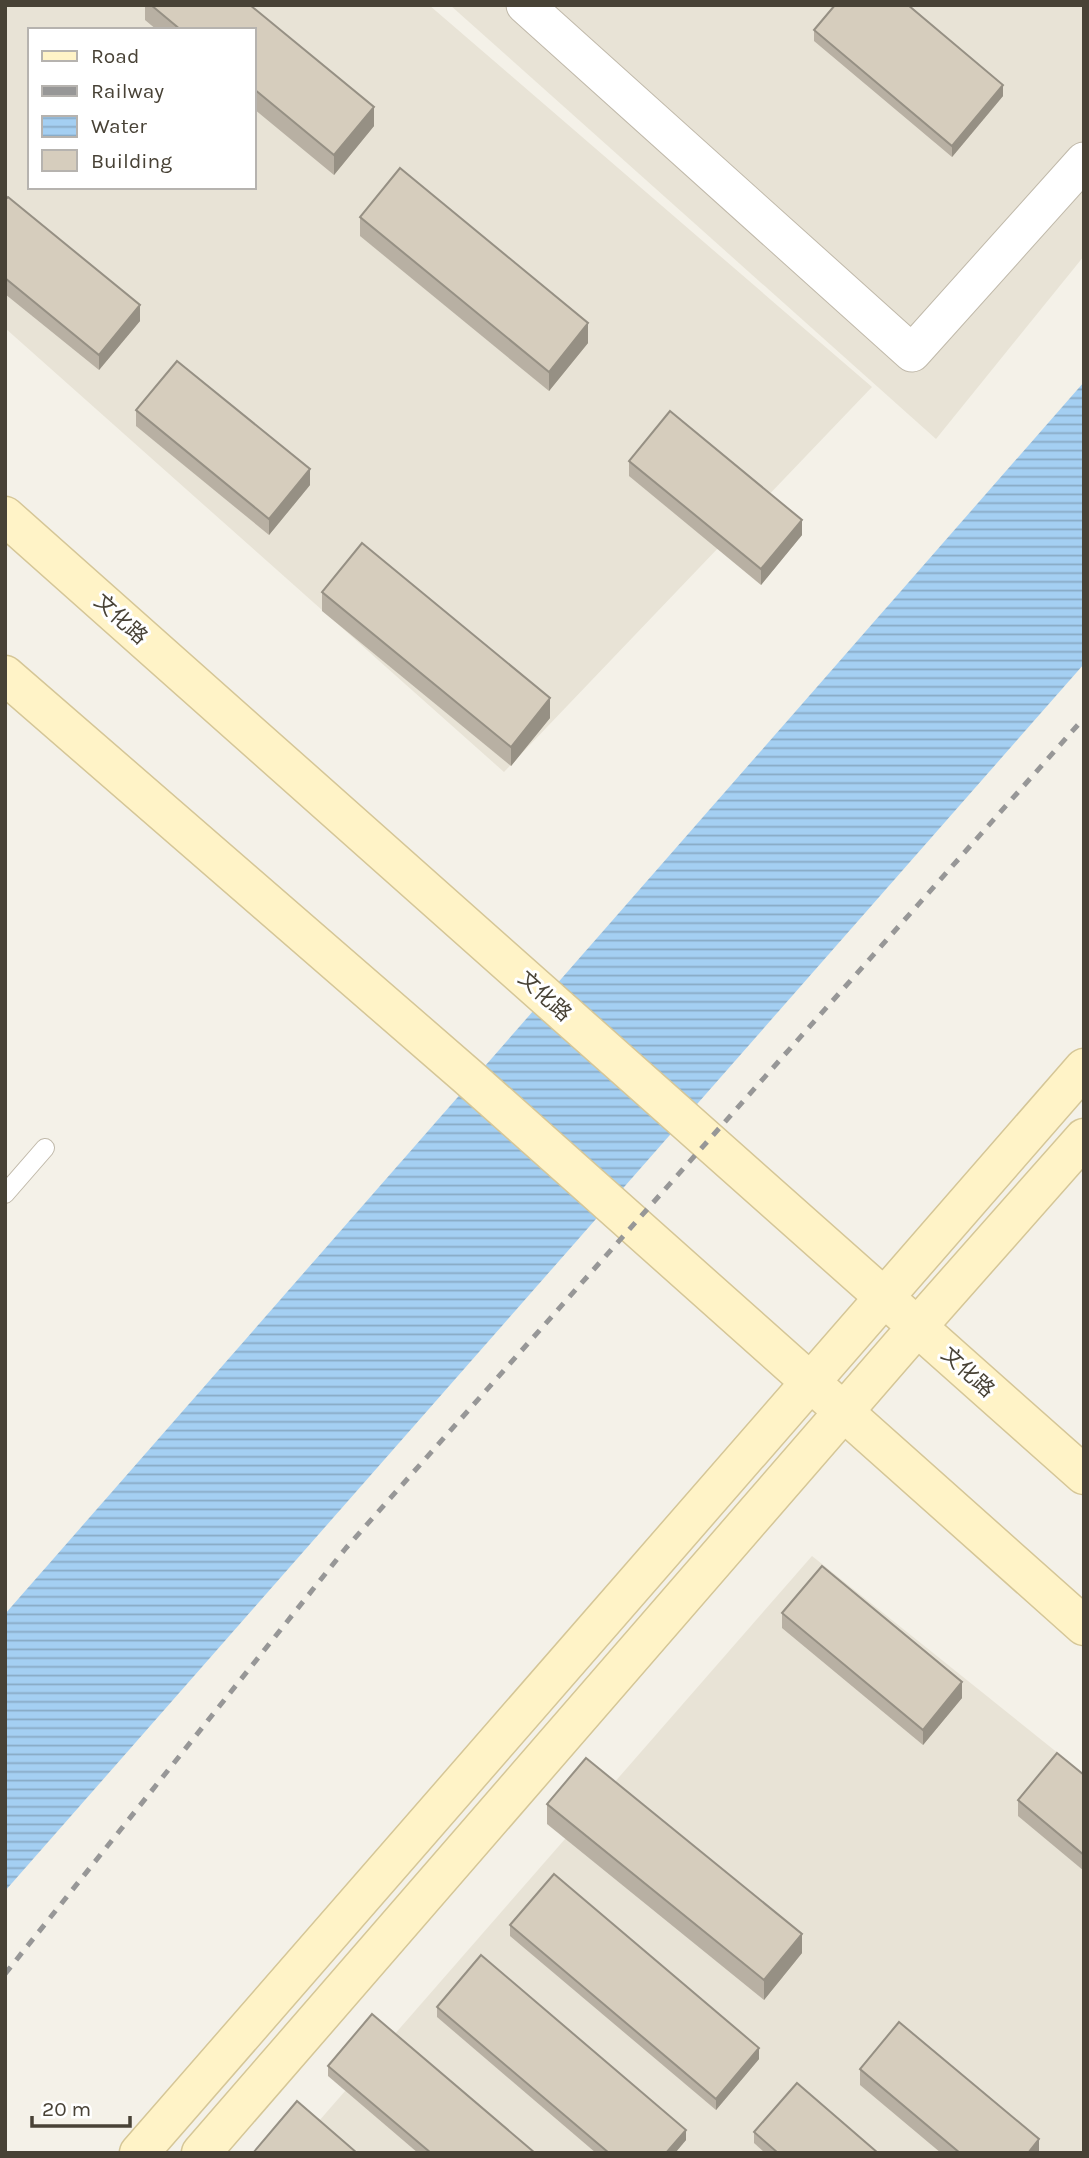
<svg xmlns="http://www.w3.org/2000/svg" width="1089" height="2158" font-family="Karla,'Noto Sans SC',sans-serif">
  <defs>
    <pattern id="water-rules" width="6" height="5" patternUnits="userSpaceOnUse" patternTransform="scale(1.75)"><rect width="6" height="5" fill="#a4cff2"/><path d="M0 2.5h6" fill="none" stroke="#88aac5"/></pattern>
  </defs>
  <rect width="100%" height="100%" fill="#f4f1e8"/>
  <g fill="#e8e3d6" fill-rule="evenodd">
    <path d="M5 5H429L872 387 504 772 5 328ZM30 30H254V187H30Z"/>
    <path d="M450 5H1084V256L936 439Z"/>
    <path d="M812 1556 1084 1774V2153H291Z"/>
  </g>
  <path fill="url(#water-rules)" d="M1084 382V664L5 1891V1614Z"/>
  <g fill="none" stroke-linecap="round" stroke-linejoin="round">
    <g stroke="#c0b9aa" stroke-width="20">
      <path id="lane" d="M5 1194 45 1148"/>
    </g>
    <g stroke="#c0b9aa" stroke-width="39">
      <path id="street" d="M525 5 912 353 1084 161"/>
    </g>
    <g stroke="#d5c697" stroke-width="41">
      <g id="secondary">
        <path d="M5 516 1084 1475"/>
        <path d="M5 675 467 1076 1084 1626"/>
        <path d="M139 2153 1084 1068"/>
        <path d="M201 2153 917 1327 1084 1138"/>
      </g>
    </g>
    <use href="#lane" stroke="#fff" stroke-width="18"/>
    <use href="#street" stroke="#fff" stroke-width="37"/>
    <use href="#secondary" stroke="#fff3c7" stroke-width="38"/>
    <path stroke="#979797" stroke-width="5" stroke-dasharray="9 9" stroke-linecap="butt" d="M5 1974 346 1548 1084 718"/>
  </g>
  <g fill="#b8b0a3">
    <path d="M145 5H250L374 126 334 175 254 109V30H157L145 20Z"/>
    <path d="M814 30 1003 96 952 157 814 41Z"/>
    <path d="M5 200 140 321 99 370 5 294Z"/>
    <path d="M360 217 588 343 549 391 360 236Z"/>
    <path d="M136 410 310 485 269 535 136 426Z"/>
    <path d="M629 461 802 535 761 585 629 476Z"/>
    <path d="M322 592 550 718 511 766 322 611Z"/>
    <path d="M782 1613 962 1698 923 1745 782 1628Z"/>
    <path d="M1084 1775V1871L1018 1816V1800Z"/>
    <path d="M547 1804 802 1953 764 2000 547 1824Z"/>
    <path d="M510 1925 759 2059 716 2110 510 1936Z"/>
    <path d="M437 2007 686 2140 675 2153H596L437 2017Z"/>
    <path d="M328 2066 535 2153H418L328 2076Z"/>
    <path d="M860 2069 1039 2153H941L860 2085Z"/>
    <path d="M754 2132 878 2153H765L754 2143Z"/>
  </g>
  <g fill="#969084">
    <path d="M1003 85V96L952 157V146Z"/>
    <path d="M374 107V126L334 175V155Z"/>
    <path d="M140 305V321L99 370V355Z"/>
    <path d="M588 323V343L549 391V372Z"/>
    <path d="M310 469V485L269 535V519Z"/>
    <path d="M802 520V535L761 585V569Z"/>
    <path d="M550 698V718L511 766V747Z"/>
    <path d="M962 1682V1698L923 1745V1730Z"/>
    <path d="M802 1934V1953L764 2000V1980Z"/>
    <path d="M759 2048V2059L716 2110V2099Z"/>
    <path d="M686 2130V2140L675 2153H666Z"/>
    <path d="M1039 2139V2153H1028Z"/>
  </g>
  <g fill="#d6cdbd" stroke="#969084" stroke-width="2">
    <path d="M151 5H250L374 107 334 155 254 89V30H181Z"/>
    <path d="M835 5H908L1003 85 952 146 814 30Z"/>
    <path d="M400 168 588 323 549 372 360 217Z"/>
    <path d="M8 197 140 305 99 355 5 278V200Z"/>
    <path d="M177 361 310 469 269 519 136 410Z"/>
    <path d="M670 411 802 520 761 569 629 461Z"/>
    <path d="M362 543 550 698 511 747 322 592Z"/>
    <path d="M822 1566 962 1682 923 1730 782 1613Z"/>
    <path d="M1057 1753 1084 1775V1855L1018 1800Z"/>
    <path d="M586 1758 802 1934 764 1980 547 1804Z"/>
    <path d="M554 1874 759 2048 716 2099 510 1925Z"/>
    <path d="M481 1955 686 2130 666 2153H609L437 2007Z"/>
    <path d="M372 2014 535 2153H431L328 2066Z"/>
    <path d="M899 2022 1039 2139 1028 2153H960L860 2069Z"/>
    <path d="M797 2083 878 2153H778L754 2132Z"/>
    <path d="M297 2101 357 2153H253Z"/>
  </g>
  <g text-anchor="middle" stroke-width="6" stroke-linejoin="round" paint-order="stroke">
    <g font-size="21" fill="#484236" stroke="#fff">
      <text transform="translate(121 619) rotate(42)" y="7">文化路</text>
      <text transform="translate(545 996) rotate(42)" y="7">文化路</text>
      <text transform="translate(968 1372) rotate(42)" y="7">文化路</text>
    </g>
  </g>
  <rect width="1089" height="2158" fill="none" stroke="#484236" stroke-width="14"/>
  <rect x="28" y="28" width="228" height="161" fill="#ffffff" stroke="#b6b3af" stroke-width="2"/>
  <rect x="42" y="51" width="35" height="10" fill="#fff3c7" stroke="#b6b3af" stroke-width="2"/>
  <text x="91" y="63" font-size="21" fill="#484236">Road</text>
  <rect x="42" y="86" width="35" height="10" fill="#979797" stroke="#b6b3af" stroke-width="2"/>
  <text x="91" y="98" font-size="21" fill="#484236">Railway</text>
  <rect x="42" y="116" width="35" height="21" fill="url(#water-rules)" stroke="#b6b3af" stroke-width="2"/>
  <text x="91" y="133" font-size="21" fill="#484236">Water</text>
  <rect x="42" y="150" width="35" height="21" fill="#d6cdbd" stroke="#b6b3af" stroke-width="2"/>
  <text x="91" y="168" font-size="21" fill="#484236">Building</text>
  <path d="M32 2116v10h98v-10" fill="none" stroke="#484236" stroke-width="3.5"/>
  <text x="42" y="2116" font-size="21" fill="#484236" stroke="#ffffff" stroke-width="5" paint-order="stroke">20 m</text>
</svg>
